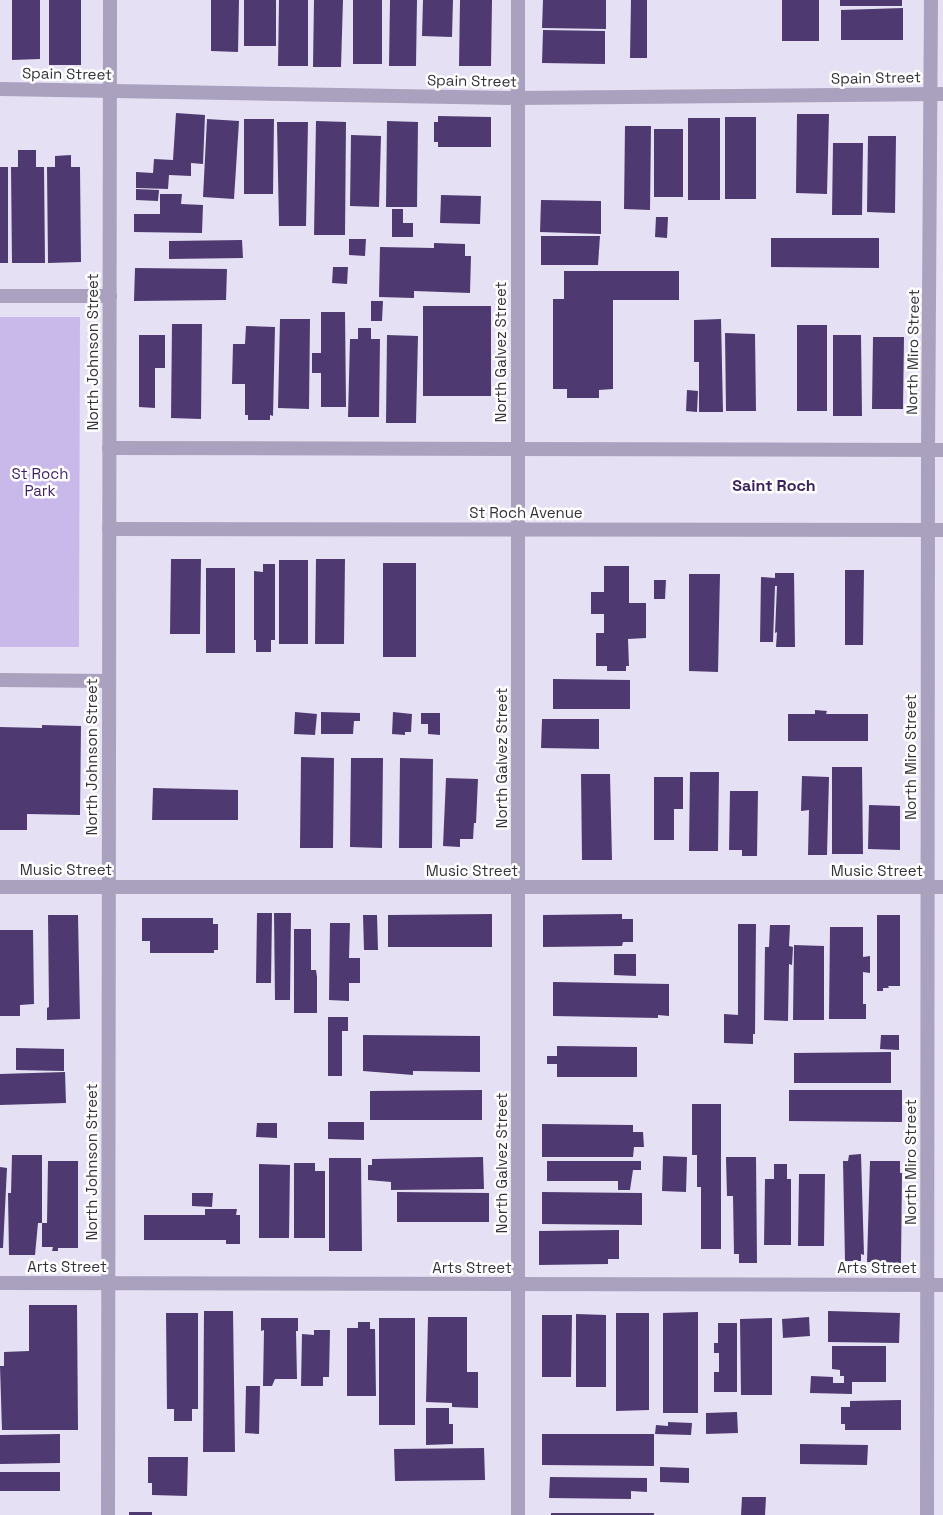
<svg xmlns="http://www.w3.org/2000/svg" width="943" height="1515" font-family="'Space Grotesk',sans-serif">
  <rect width="100%" height="100%" fill="#e6e0f4"/>
  <path fill="#c9b9ea" d="M0 317H80L79 647H0Z"/>
  <g fill="#4e3a70">
    <path d="M12 0H40V59L12 60Z"/>
    <rect x="49" y="0" width="32" height="65"/>
    <path d="M211 0H239L238 52 211 51Z"/>
    <rect x="244" y="0" width="32" height="46"/>
    <path d="M279 0H308V66H278Z"/>
    <path d="M314 0H343L341 67H313Z"/>
    <rect x="353" y="0" width="29" height="64"/>
    <path d="M390 0H417L416 66H389Z"/>
    <path d="M423 0H453L452 37 422 36Z"/>
    <path d="M460 0H492L491 66H459Z"/>
    <path d="M543 0H606V29L542 28Z"/>
    <path d="M631 0H647V58H630Z"/>
    <rect x="782" y="0" width="37" height="41"/>
    <rect x="840" y="0" width="62" height="6"/>
    <path d="M903 8V40H841V10Z"/>
    <path d="M543 30 605 31V64L542 63Z"/>
    <path d="M176 113 205 115 203 164 191 163V176L169 175 168 189 136 188V172L153 173 154 159 173 160Z"/>
    <path d="M797 114H829L827 194 796 193Z"/>
    <path d="M438 116 491 117V147H438V142H434V122H438Z"/>
    <rect x="725" y="117" width="31" height="82"/>
    <rect x="688" y="118" width="32" height="82"/>
    <path d="M207 119 239 121 234 199 203 197Z"/>
    <path d="M244 119H274L273 194H244Z"/>
    <path d="M316 121 346 122 345 235H314Z"/>
    <path d="M387 121 418 122 417 207H386Z"/>
    <path d="M277 122H308L306 226H279Z"/>
    <path d="M625 126H651L650 210 624 209Z"/>
    <rect x="654" y="129" width="29" height="68"/>
    <path d="M351 135 381 136 379 207 350 206Z"/>
    <path d="M868 136H896L895 213 867 212Z"/>
    <path d="M833 143H863L862 215H832Z"/>
    <path d="M18 150H36V167H44L45 263H12L11 167H18Z"/>
    <path d="M71 155V167H80L81 262 48 263 47 167H55V156Z"/>
    <rect x="0" y="167" width="8" height="96"/>
    <path d="M136 189 159 190 158 201 136 200Z"/>
    <path d="M160 194H182L181 204 203 205 202 233 134 232V214H160Z"/>
    <path d="M441 195 481 196 480 224 440 223Z"/>
    <path d="M541 200 601 201V234L540 232Z"/>
    <path d="M392 209H403V223H413V237H392Z"/>
    <path d="M656 217H668L667 238 655 237Z"/>
    <path d="M541 236H600L598 265H541Z"/>
    <path d="M771 238H879V268L771 267Z"/>
    <path d="M349 239H366L365 256 349 255Z"/>
    <path d="M242 240 243 258 169 259V241Z"/>
    <path d="M434 243 465 244V256H471L470 293 414 291V298L379 297 380 247 434 248Z"/>
    <path d="M333 267H348L347 284 332 283Z"/>
    <path d="M135 268 227 269 226 300 134 301Z"/>
    <path d="M564 271H679V300H613V389L599 390V398H567V389H553V299H564Z"/>
    <path d="M371 301H383L382 321H371Z"/>
    <rect x="423" y="306" width="68" height="90"/>
    <path d="M321 312H345L346 407H321V373H312V353H321Z"/>
    <path d="M280 319H310L309 409 278 408Z"/>
    <path d="M721 319 723 412H699V362H694V320Z"/>
    <path d="M172 324H202L201 419 171 418Z"/>
    <rect x="797" y="325" width="30" height="86"/>
    <path d="M246 326 275 327 273 416 270 415V420H248V415H245V384H232L233 344H245Z"/>
    <path d="M358 328H371V339H380L379 417H348L350 339H358Z"/>
    <path d="M725 333 755 334 756 411H726Z"/>
    <path d="M139 335H165V368H155V408L139 407Z"/>
    <path d="M387 335 418 336 416 423H386Z"/>
    <path d="M833 335H861L862 416H833Z"/>
    <path d="M873 337H904L903 409H872Z"/>
    <path d="M687 390 698 391 697 412 686 411Z"/>
    <path d="M171 559H201L200 634H170Z"/>
    <path d="M316 559H345L344 644H315Z"/>
    <rect x="279" y="560" width="29" height="84"/>
    <rect x="383" y="563" width="33" height="94"/>
    <path d="M263 564H275V640H271V652H256V640H254V571L263 572Z"/>
    <path d="M604 566H629V603H646V638L628 639 629 666H626V671H607V666H596V633H604V614H591V592H604Z"/>
    <rect x="206" y="568" width="29" height="85"/>
    <path d="M845 570H864L863 645H845Z"/>
    <path d="M775 573H794L795 647H776L777 632 775 633 777 586H775L773 642H760L761 577 775 578Z"/>
    <path d="M689 574H720L718 672 689 671Z"/>
    <path d="M654 580H666L665 599H654Z"/>
    <path d="M553 679 630 680V709H553Z"/>
    <path d="M815 710 827 711 826 714H868V741H788V714H815Z"/>
    <path d="M295 712 317 714 315 735 294 734Z"/>
    <path d="M321 712 360 713V721H354L353 734H321Z"/>
    <path d="M393 712 412 714 411 732H405V735L392 734Z"/>
    <path d="M421 713H440V735L428 734V724H421Z"/>
    <path d="M542 719H599V749L541 748Z"/>
    <path d="M42 725 81 726 80 815 27 814V830H0V727L42 728Z"/>
    <path d="M301 757 334 758 333 848H300Z"/>
    <path d="M351 758H383L382 848 350 847Z"/>
    <path d="M400 758 433 759 432 848H399Z"/>
    <path d="M832 767H862L863 854H832Z"/>
    <path d="M690 772H719L718 851H689Z"/>
    <path d="M581 774H610L612 860H582Z"/>
    <path d="M802 776 829 777 827 855H808L809 810 801 811Z"/>
    <path d="M654 777H683V809H674V840H654Z"/>
    <path d="M446 778 478 779 476 823H474L473 839H460V847L443 846Z"/>
    <path d="M153 788 238 790V820H152Z"/>
    <path d="M730 791H758L757 856H742V850H729Z"/>
    <path d="M869 805 900 806V850L868 849Z"/>
    <path d="M257 913H272L271 983H256Z"/>
    <path d="M274 913H291L290 1000H275Z"/>
    <path d="M492 914V947H388V915Z"/>
    <path d="M622 914V919H633V942H623L622 946 543 947V915Z"/>
    <path d="M48 915H78L80 1019 47 1020V1008L49 1007Z"/>
    <path d="M363 915H377L378 950H364Z"/>
    <path d="M877 915H900V986H888L889 988H883V991H877Z"/>
    <path d="M142 918H213V924H218V950H214V953H150V941H142Z"/>
    <path d="M330 923H350L349 958H360V983H349V1001L329 1000Z"/>
    <path d="M738 924H756L755 1034H753V1044L724 1043V1014L738 1015Z"/>
    <path d="M770 925H790L789 946 793 947 792 965 789 964 788 1021 764 1020 765 947H769Z"/>
    <path d="M830 927H863V957L870 956V973L863 972V1004H866V1019H829Z"/>
    <path d="M294 929H311V970H316L317 977V1013H294Z"/>
    <path d="M0 930H33L34 1004 20 1005V1016H0Z"/>
    <path d="M794 945 824 946V1020H793Z"/>
    <path d="M614 954H636V976L614 975Z"/>
    <path d="M553 982 669 984V1016L658 1015V1018L553 1016Z"/>
    <path d="M328 1017H348V1031H342V1076H328Z"/>
    <path d="M363 1035 480 1036V1072L413 1071V1075L363 1071Z"/>
    <path d="M881 1035H899V1050L880 1049Z"/>
    <path d="M557 1046 637 1047V1077H557V1064H547V1056H557Z"/>
    <path d="M16 1048 64 1049V1071L16 1070Z"/>
    <path d="M891 1052V1083H794V1053Z"/>
    <path d="M65 1072 66 1103 0 1105V1074Z"/>
    <path d="M482 1090V1120H370V1091Z"/>
    <path d="M789 1090H902V1122L789 1121Z"/>
    <path d="M692 1104H721V1249H701V1187H697V1155H692Z"/>
    <path d="M328 1122H364V1140L328 1139Z"/>
    <path d="M257 1123H277V1138L256 1137Z"/>
    <path d="M542 1124 633 1125V1132H643L644 1147H634L633 1157H542Z"/>
    <path d="M861 1154 864 1255 861 1254V1261H845L843 1161H848L849 1155Z"/>
    <path d="M12 1155H42V1223H38L35 1255H9L8 1193H11Z"/>
    <path d="M663 1156 687 1157 686 1192 662 1191Z"/>
    <path d="M483 1157 484 1189 391 1190V1182L368 1180V1165H372V1159Z"/>
    <path d="M726 1157H756L757 1263H739V1254H734L733 1196H727Z"/>
    <path d="M329 1158H361L362 1251H329Z"/>
    <path d="M48 1161H78V1248H58V1251H52L53 1247H42V1223H47Z"/>
    <path d="M547 1161H641V1170H633L630 1190H618V1181H547Z"/>
    <path d="M870 1161H900V1173H902L901 1263 867 1262Z"/>
    <path d="M294 1163H315V1171H325V1238H294Z"/>
    <path d="M259 1164 290 1165 289 1238H259Z"/>
    <path d="M774 1164H787V1179H791V1245H764L765 1179H774Z"/>
    <path d="M0 1167 7 1168 3 1248H0Z"/>
    <path d="M799 1174H825L824 1246H798Z"/>
    <path d="M397 1192 489 1193V1222H397Z"/>
    <path d="M542 1192 642 1193V1225L542 1224Z"/>
    <path d="M192 1193H213L212 1207 192 1206Z"/>
    <path d="M205 1209H237L236 1215H240V1244H226V1240H144V1215H205Z"/>
    <path d="M619 1230V1259H608V1264L539 1265V1231Z"/>
    <path d="M29 1305H77L78 1430H2L0 1366H4V1352L29 1351Z"/>
    <path d="M204 1311H233L235 1452H203Z"/>
    <path d="M828 1311 900 1313 899 1343 828 1342Z"/>
    <path d="M698 1312V1413H663V1313Z"/>
    <path d="M166 1313H198V1409H192V1421H174V1409H167Z"/>
    <path d="M616 1313H649V1410L616 1411Z"/>
    <path d="M576 1314 606 1315V1387H576Z"/>
    <path d="M542 1315H572L571 1377H542Z"/>
    <path d="M428 1317H467V1372H478V1408L452 1407V1403L426 1402Z"/>
    <path d="M809 1317 810 1336 783 1338 782 1319Z"/>
    <path d="M261 1318H298V1331H296L297 1379H275L272 1386H263L264 1330 261 1331Z"/>
    <rect x="379" y="1318" width="36" height="107"/>
    <path d="M772 1318V1395H741L740 1319Z"/>
    <path d="M358 1322H370V1329H375L376 1396H347V1328H358Z"/>
    <path d="M718 1323H737V1392H714V1372H719V1353H714V1343H718Z"/>
    <path d="M314 1330H330L329 1377H323V1386H301L302 1334 314 1335Z"/>
    <path d="M832 1346H886V1382H852V1394L810 1393 811 1376 833 1377V1383H844V1376H840V1370L832 1369Z"/>
    <path d="M246 1386H260L259 1434 245 1433Z"/>
    <path d="M901 1400V1430H845V1424H841V1407H850V1401Z"/>
    <path d="M426 1408H449V1424H453V1444L426 1445Z"/>
    <path d="M737 1412 738 1433 706 1434V1413Z"/>
    <path d="M668 1422 692 1423 691 1435 655 1434 656 1425 668 1426Z"/>
    <path d="M60 1434V1463L0 1464V1435Z"/>
    <path d="M542 1434H654V1466L542 1465Z"/>
    <path d="M800 1444 868 1445 867 1465 800 1464Z"/>
    <path d="M484 1448 485 1480 395 1481 394 1449Z"/>
    <path d="M148 1457H188L187 1496 152 1495V1483H148Z"/>
    <path d="M660 1467 689 1468V1483L660 1482Z"/>
    <rect x="0" y="1472" width="60" height="19"/>
    <path d="M550 1477 647 1478V1492L631 1491V1499L549 1498Z"/>
    <path d="M742 1497H766L765 1515H741Z"/>
    <rect x="129" y="1512" width="23" height="3"/>
    <rect x="551" y="1513" width="103" height="2"/>
  </g>
  <g fill="none" stroke-linecap="round" stroke-linejoin="round">
    <g stroke="#a9a1bd" stroke-width="14">
      <path d="M0 89 517 98 943 94"/>
      <path d="M0 296H110"/>
      <path d="M109 448 943 450"/>
      <path d="M109 529 943 530"/>
      <path d="M0 680 109 681"/>
      <path d="M0 887H943"/>
      <path d="M0 1283 943 1285"/>
      <path d="M108 1515 110 0"/>
    </g>
    <g stroke="#a9a1bd" stroke-width="14">
      <path d="M518 0V1515"/>
      <path d="M927 1515 928 450 931 0"/>
    </g>
  </g>
  <g text-anchor="middle" stroke-width="5" stroke-linejoin="round" paint-order="stroke">
    <g font-size="15" fill="#343139" stroke="#fff">
      <text transform="translate(67 74) rotate(1)" y="5">Spain Street</text>
      <text transform="translate(876 78) rotate(-1)" y="5">Spain Street</text>
      <text transform="translate(472 81) rotate(1)" y="5">Spain Street</text>
      <text transform="translate(93 352) rotate(-90)" y="5">North Johnson Street</text>
      <text transform="translate(501 352) rotate(-90)" y="5">North Galvez Street</text>
      <text transform="translate(913 352) rotate(-89)" y="5">North Miro Street</text>
      <text x="526" y="518">St Roch Avenue</text>
      <text transform="translate(92 757) rotate(-90)" y="5">North Johnson Street</text>
      <text transform="translate(911 757) rotate(-90)" y="5">North Miro Street</text>
      <text transform="translate(502 758) rotate(-90)" y="5">North Galvez Street</text>
      <text x="66" y="875">Music Street</text>
      <text x="472" y="876">Music Street</text>
      <text x="877" y="876">Music Street</text>
      <text transform="translate(92 1162) rotate(-90)" y="5">North Johnson Street</text>
      <text transform="translate(911 1162) rotate(-90)" y="5">North Miro Street</text>
      <text transform="translate(502 1163) rotate(-90)" y="5">North Galvez Street</text>
      <text x="67" y="1272">Arts Street</text>
      <text x="472" y="1273">Arts Street</text>
      <text x="877" y="1273">Arts Street</text>
    </g>
    <g font-size="15" fill="#3d1e66" stroke="#fff">
      <text x="40" y="479">St Roch<tspan x="40" dy="17">Park</tspan></text>
    </g>
    <g font-size="16" font-weight="bold" fill="#3a235d" stroke="#fff">
      <text x="774" y="491">Saint Roch</text>
    </g>
  </g>
</svg>
